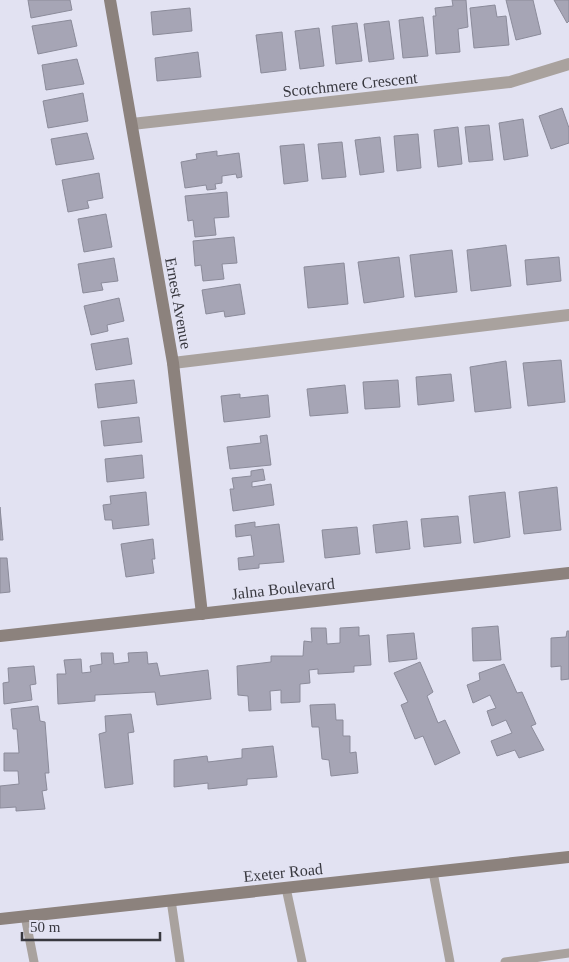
<svg xmlns="http://www.w3.org/2000/svg" width="569" height="962" font-family="'Times New Roman',serif">
  <rect width="100%" height="100%" fill="#e2e2f2"/>
  <g fill="#a6a5b5" stroke="#8b8b9a">
    <path d="M28 0H70L72 10 31 18Z"/>
    <path d="M452 0H466L468 27 458 29 460 52 436 54 433 16H436L435 8 453 6Z"/>
    <path d="M506 0H533L541 34 516 40Z"/>
    <path d="M554 0H569V21L567 23Z"/>
    <path d="M495 5 497 17 506 16 509 45 474 48 470 8Z"/>
    <path d="M190 8 192 31 153 35 151 12Z"/>
    <path d="M423 17 428 56 403 58 399 20Z"/>
    <path d="M71 20 77 46 38 54 32 26Z"/>
    <path d="M389 21 394 59 369 62 364 24Z"/>
    <path d="M357 23 362 61 336 64 332 26Z"/>
    <path d="M319 28 324 66 300 69 295 31Z"/>
    <path d="M282 32 286 70 261 73 256 35Z"/>
    <path d="M198 52 201 77 157 81 155 58Z"/>
    <path d="M77 59 84 84 46 90 42 65Z"/>
    <path d="M83 93 88 121 48 128 43 101Z"/>
    <path d="M562 108 569 128V143L551 149 539 116Z"/>
    <path d="M523 119 528 156 504 160 499 123Z"/>
    <path d="M489 125 493 160 469 162 465 127Z"/>
    <path d="M458 127 462 164 438 167 434 130Z"/>
    <path d="M87 133 94 159 56 165 51 139Z"/>
    <path d="M418 134 421 168 397 171 394 136Z"/>
    <path d="M380 137 384 172 360 175 355 140Z"/>
    <path d="M342 142 346 177 322 179 318 144Z"/>
    <path d="M304 144 308 181 284 184 280 146Z"/>
    <path d="M217 151V156L239 153 242 177 237 178 236 174 222 176V183L215 184 216 189 207 190 206 185 185 188 181 162 197 159 196 154Z"/>
    <path d="M99 173 103 198 87 201 89 208 68 212 62 180Z"/>
    <path d="M227 192 229 217 214 218 216 235 195 237 193 220 188 221 185 196Z"/>
    <path d="M106 214 112 247 84 252 78 219Z"/>
    <path d="M234 237 237 263 222 264 224 279 203 281 201 265 195 266 193 241Z"/>
    <path d="M506 245 511 286 471 291 467 250Z"/>
    <path d="M452 250 457 292 415 297 410 255Z"/>
    <path d="M399 257 404 297 364 303 358 262Z"/>
    <path d="M559 257 561 281 527 285 525 260Z"/>
    <path d="M114 258 118 281 101 283 103 290 83 293 78 264Z"/>
    <path d="M344 263 348 304 308 308 304 267Z"/>
    <path d="M240 284 245 314 225 317 224 311 206 314 202 290Z"/>
    <path d="M119 298 124 321 107 325 108 331 91 335 84 306Z"/>
    <path d="M128 338 132 364 96 370 91 344Z"/>
    <path d="M561 360 565 402 528 406 523 363Z"/>
    <path d="M506 361 511 408 475 412 470 367Z"/>
    <path d="M451 374 454 401 418 405 416 377Z"/>
    <path d="M134 380 137 403 98 408 95 384Z"/>
    <path d="M398 380 400 407 365 409 363 382Z"/>
    <path d="M345 385 348 413 310 416 307 389Z"/>
    <path d="M240 394V398L268 395 270 417 224 422 221 396Z"/>
    <path d="M139 417 142 442 104 446 101 421Z"/>
    <path d="M267 435 271 465 230 469 227 447 261 443 260 436Z"/>
    <path d="M142 455 144 478 107 482 105 459Z"/>
    <path d="M263 469 265 480 252 482V487L271 484 274 505 233 511 230 489H234L232 478 251 476V471Z"/>
    <path d="M557 487 561 530 524 534 519 492Z"/>
    <path d="M146 492 149 525 113 529 112 520H105L103 505 111 504 110 496Z"/>
    <path d="M505 492 510 537 474 543 469 496Z"/>
    <path d="M0 507 3 540H0Z"/>
    <path d="M458 516 461 543 424 547 421 519Z"/>
    <path d="M407 521 410 549 376 553 373 525Z"/>
    <path d="M255 522V527L279 524 284 562 259 564V568L239 570 238 558 254 556 251 535 236 537 235 525Z"/>
    <path d="M357 527 360 554 325 558 322 530Z"/>
    <path d="M153 539 155 559H152L154 573 126 577 121 544Z"/>
    <path d="M0 558H7L10 592 0 593Z"/>
    <path d="M498 626 501 660 473 661 472 628Z"/>
    <path d="M359 627V636L369 635 371 665 354 666V672L318 674V669L309 670 310 683 300 684V702L281 703V690L270 691 271 710 249 711 248 696 238 695 237 666 271 662V656H303L304 641 312 642 311 628H326L327 644 340 643V628Z"/>
    <path d="M567 631H569V679L561 680V666L551 667V638L566 637Z"/>
    <path d="M414 633 417 659 389 662 387 635Z"/>
    <path d="M147 652 148 664 157 663 160 676 208 670 211 699 157 705 155 692 95 695V701L58 704 57 674H66L64 660 81 659 82 673 91 672 90 666 102 664 101 653H113L114 664 129 662 128 653Z"/>
    <path d="M420 662 433 692 427 696 438 723 445 720 460 753 435 765 423 736 415 739 401 705 408 702 394 673Z"/>
    <path d="M504 664 517 693 522 692 536 724 531 726 544 750 519 758 515 750 497 756 491 741 512 733 506 720 492 726 487 711 496 708 490 695 473 703 467 685 480 680 479 673Z"/>
    <path d="M34 666 36 684 30 685 32 700 4 704 3 683 9 682 8 668Z"/>
    <path d="M335 704 336 720H343V736H350V753L356 752 358 773 331 776 329 760 322 759 319 727H312L310 705Z"/>
    <path d="M38 706 40 721 45 722 49 773H45L47 790 42 791 45 809 16 811V807L0 808V786L19 784 18 771H4V753H19L17 729H13L11 709Z"/>
    <path d="M131 714 134 732 128 733 133 784 105 788 99 734 106 732 105 716Z"/>
    <path d="M273 746 277 777 247 779V785L208 789V783L174 787V760L207 756 208 762 242 758V749Z"/>
  </g>
  <g fill="none" stroke-linecap="round" stroke-linejoin="round">
    <g stroke="#a9a29e" stroke-width="9">
      <path d="M433 872 450 962"/>
      <path d="M286 888 302 962"/>
      <path d="M171 900 180 962"/>
      <path d="M25 916 34 962"/>
      <path d="M505 962 569 953"/>
    </g>
    <g stroke="#a9a29e" stroke-width="12">
      <path d="M132 124 510 82 569 64"/>
      <path d="M173 363 569 315"/>
    </g>
    <g stroke="#8c827d" stroke-width="12">
      <path d="M110 0 173 363 202 614"/>
      <path d="M0 636 569 573"/>
      <path d="M0 919 569 857"/>
    </g>
  </g>
  <g text-anchor="middle" stroke-width="4.5" stroke-linejoin="round" paint-order="stroke">
    <g font-size="16" fill="#38383f" stroke="#e2e2f2">
      <text transform="translate(350 84) rotate(-6)" y="6">Scotchmere Crescent</text>
      <text transform="translate(179 303) rotate(80)" y="6">Ernest Avenue</text>
      <text transform="translate(283 588) rotate(-6)" y="6">Jalna Boulevard</text>
      <text transform="translate(283 872) rotate(-6)" y="6">Exeter Road</text>
    </g>
  </g>
  <path d="M22 932v8h138v-8" fill="none" stroke="#38383f" stroke-width="2.5"/>
  <text x="30" y="932" font-size="15" fill="#38383f" stroke="#e2e2f2" stroke-width="4" paint-order="stroke">50 m</text>
</svg>
